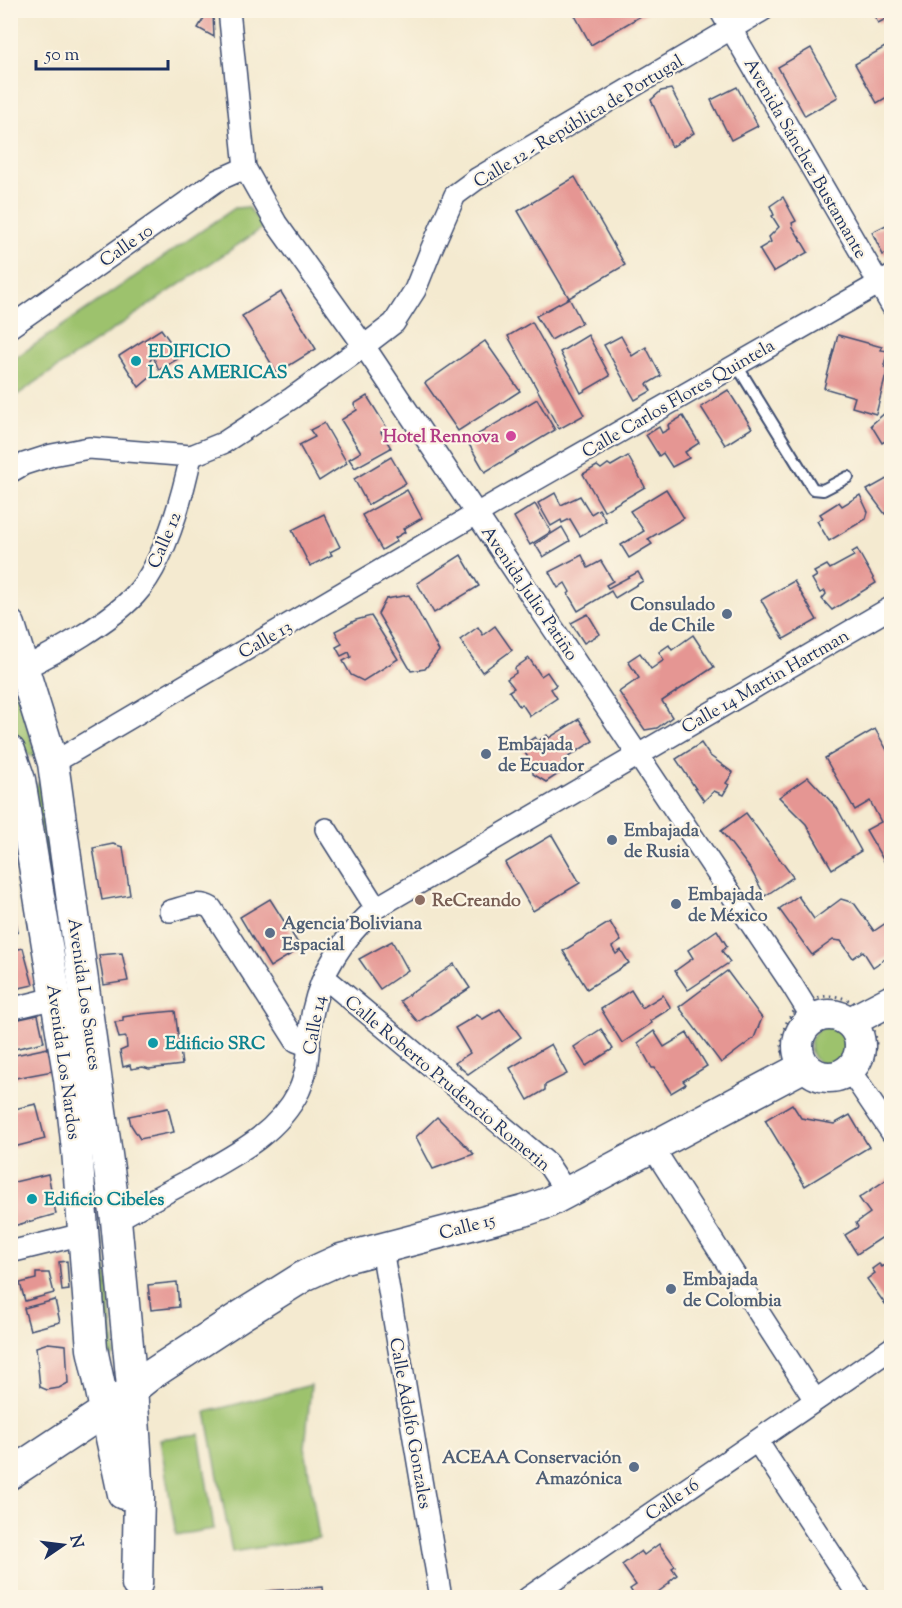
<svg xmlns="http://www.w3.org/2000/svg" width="902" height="1608" font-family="'Sorts Mill Goudy',serif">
  <rect width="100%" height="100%" fill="#fcf5e5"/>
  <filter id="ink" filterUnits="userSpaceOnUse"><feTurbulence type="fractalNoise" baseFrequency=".0167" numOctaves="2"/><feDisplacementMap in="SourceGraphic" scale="12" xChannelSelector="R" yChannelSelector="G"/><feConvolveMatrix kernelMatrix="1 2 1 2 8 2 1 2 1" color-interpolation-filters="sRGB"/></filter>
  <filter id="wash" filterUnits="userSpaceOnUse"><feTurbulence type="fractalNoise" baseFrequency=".008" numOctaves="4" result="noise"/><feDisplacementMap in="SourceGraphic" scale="24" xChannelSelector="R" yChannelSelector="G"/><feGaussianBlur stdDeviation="1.35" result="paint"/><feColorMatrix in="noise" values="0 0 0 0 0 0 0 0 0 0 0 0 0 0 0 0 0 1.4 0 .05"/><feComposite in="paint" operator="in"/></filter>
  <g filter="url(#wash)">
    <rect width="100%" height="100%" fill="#f4ead0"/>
    <g fill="#9dc26d" stroke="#5c7866" stroke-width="1.5">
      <path d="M248 207 264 227 11 399V361L235 208Z"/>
      <path d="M10 669 36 755 33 757C7 749 11 690 10 669Z"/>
      <path d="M41 780 71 989 63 997 35 788Z"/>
      <circle cx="830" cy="1046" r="20"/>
      <path d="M103 1238 115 1355 110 1358 105 1357 97 1240Z"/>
      <path d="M311 1385 305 1448 319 1538 232 1552 206 1412Z"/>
      <path d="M199 1434 214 1529 176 1535 160 1439Z"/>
    </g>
    <g id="blocks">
      <g fill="#e59693">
        <path d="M572 10H651L591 45Z"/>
        <path d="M871 10H892V16L878 23Z"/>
        <path d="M208 11 213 14 214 37 198 28Z"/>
        <path d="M892 43V94L877 103 855 64Z"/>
        <path d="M811 48 838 97 805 116 778 67Z"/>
        <path d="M737 87 758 126 731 140 711 100Z"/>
        <path d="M671 89 694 133 672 147 651 100 661 91Z"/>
        <path d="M575 177 625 265 569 298 518 211Z"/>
        <path d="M783 197 796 221 792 223 793 227 808 252 773 272 759 249 771 242 769 237 779 227 772 216 774 215 770 206Z"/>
        <path d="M892 222V251L883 255 872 232Z"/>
        <path d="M281 292 316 349 277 373 242 316Z"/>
        <path d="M569 298 582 323 551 340 536 316Z"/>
        <path d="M532 322 584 415 559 429 508 336Z"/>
        <path d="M161 329 181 357 159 370 153 356 148 364 153 375 139 387 119 356Z"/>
        <path d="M588 335 610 376 581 393 560 352Z"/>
        <path d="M838 335 882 347 881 350 888 351 884 365 887 371 876 414 852 407 855 397 824 388Z"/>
        <path d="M621 336 632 356 646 347 661 376 647 384 651 391 635 400 604 345Z"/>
        <path d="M485 341 520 391 458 431 425 383Z"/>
        <path d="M728 390 752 428 725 445 701 407Z"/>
        <path d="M367 396 387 428 381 432 391 448 355 468 349 459 361 452 341 420 357 410 354 404Z"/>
        <path d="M537 399 555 430 485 472 467 441Z"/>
        <path d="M892 407V437L882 443 871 425Z"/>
        <path d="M683 416 699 443 685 452 689 458 672 467 663 453 659 456 646 435 659 427 662 433 669 429 668 425Z"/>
        <path d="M324 423 347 463 319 481 299 445 315 437 310 430Z"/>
        <path d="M628 456 645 487 604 511 583 474 597 466 601 469 608 464 611 466Z"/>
        <path d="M391 457 406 483 368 505 354 479Z"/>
        <path d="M892 476V510L885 514 867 490Z"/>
        <path d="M666 489 684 518 648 539 652 544 629 558 621 545 644 531 630 511Z"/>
        <path d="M407 490 422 518 403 529 405 532 395 538 397 541 382 550 362 515Z"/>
        <path d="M555 493 561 505 580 496 591 514 599 509 606 521 580 536 570 519 562 523 561 520 551 526 538 503Z"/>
        <path d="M860 495 868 512 866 519 829 541 817 521 823 518 820 514 839 502 842 506Z"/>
        <path d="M535 504 551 532 530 545 514 517Z"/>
        <path d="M324 514 340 547 330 552 332 555 310 566 292 530Z"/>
        <path d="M562 527 570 541 543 557 535 544Z"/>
        <path d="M857 549 876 583 832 610 822 599 826 594 825 591 820 593 812 579 817 576 814 572 827 565 830 569 854 556 852 552Z"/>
        <path d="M461 555 479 586 434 613 417 583Z"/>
        <path d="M582 555 588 568 601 561 613 581 606 585 608 588 638 572 643 581 615 598 611 591 578 611 568 594 570 592 565 583 558 588 549 572Z"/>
        <path d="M794 581 817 620 784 639 761 600Z"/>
        <path d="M409 595 439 651 425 669 411 671 378 614 386 599Z"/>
        <path d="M588 614 600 634 584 643 571 623Z"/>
        <path d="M371 616 398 659 363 681 351 675 343 661 351 657 349 652 341 656 336 647 342 644 335 631 356 620Z"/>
        <path d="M495 626 512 650 482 672 460 640 478 627 483 635Z"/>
        <path d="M693 635 714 667 662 701 672 717 657 728 645 730 619 692 639 678 628 661 640 653 651 669 664 660 659 652 669 645 672 650Z"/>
        <path d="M529 658 541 676 547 672 556 685 551 689 557 698 530 716 522 704 519 706 509 691 514 688 507 679 516 673 515 668Z"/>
        <path d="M579 719 593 741 562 761 566 769 546 782 533 774V766L521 746 535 737 538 741 547 735 549 738Z"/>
        <path d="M875 729 892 759V875L866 830 881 822 870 801 855 810 825 758Z"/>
        <path d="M701 743 709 755 733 773 726 783 729 785 723 795 714 791 704 801 676 759Z"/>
        <path d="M808 777 837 808 861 851 832 869 806 824 779 797Z"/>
        <path d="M746 813 793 877 765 896 751 870 721 831Z"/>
        <path d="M552 835 580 883 533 911 505 863Z"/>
        <path d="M113 844 123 847 130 895 102 900 93 848Z"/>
        <path d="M10 892 18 932 10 937Z"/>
        <path d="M798 896 814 919 841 899 854 903 874 931 892 919V954L873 967 863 951 853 958 841 941 833 940 812 955 779 909Z"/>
        <path d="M270 899 301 948 270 967 240 917Z"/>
        <path d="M610 922 621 941 612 947 616 954 621 950 629 963 587 989 563 951Z"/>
        <path d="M717 930 727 946 722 951 730 962 688 990 675 971 693 958 688 950Z"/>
        <path d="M392 941 408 970 380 989 359 959Z"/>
        <path d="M23 948 33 985 10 990V951Z"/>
        <path d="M122 953 128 981 104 985 99 955Z"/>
        <path d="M454 964 470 988 418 1022 400 1001Z"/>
        <path d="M727 971 762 1018 754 1038 721 1063 679 1007Z"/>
        <path d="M631 990 642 1008 663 995 671 1008 650 1021 652 1023 622 1043 601 1009Z"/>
        <path d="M500 1009 521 1037 468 1074 455 1063 470 1053 455 1028 477 1015 483 1019Z"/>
        <path d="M175 1011 182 1065 149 1069 143 1067 131 1069 130 1065 123 1067 120 1051 127 1048 126 1037 119 1038 115 1022 123 1021V1017L141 1014Z"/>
        <path d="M38 1015 44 1042 10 1050V1021Z"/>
        <path d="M601 1029 613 1049 586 1066 574 1047Z"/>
        <path d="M654 1031 664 1047 687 1033 707 1066 683 1081 686 1084 671 1093 655 1068H652L638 1043Z"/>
        <path d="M551 1044 567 1074 545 1085V1090L528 1100 510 1068Z"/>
        <path d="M48 1048 53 1071 10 1079V1056Z"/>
        <path d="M36 1104 45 1139 10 1148V1110Z"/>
        <path d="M792 1104 801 1118 834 1124 850 1115 869 1147 805 1186 765 1120Z"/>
        <path d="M168 1108 174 1132 140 1139 131 1125 129 1116Z"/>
        <path d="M437 1117 474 1154 433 1169 416 1137Z"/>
        <path d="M48 1174 56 1214 10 1227V1183Z"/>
        <path d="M892 1176V1231L857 1254 845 1235 858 1227 856 1223 870 1213 859 1198Z"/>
        <path d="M892 1238V1254L885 1242Z"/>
        <path d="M67 1261 69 1290 62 1291 59 1262Z"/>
        <path d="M890 1262 892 1265V1299L885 1304 867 1279 875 1273 872 1269 879 1264 882 1267Z"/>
        <path d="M36 1273H49L54 1293 25 1301 20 1283 36 1279Z"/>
        <path d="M177 1282 179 1307 151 1310 148 1285Z"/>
        <path d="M55 1300 60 1322 30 1330 24 1308Z"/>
        <path d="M48 1343 66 1345 68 1383 59 1388 47 1390 40 1387 36 1347Z"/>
        <path d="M659 1544 675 1566 672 1568 677 1575 669 1582 670 1583 650 1598H636L630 1589 636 1585 622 1565 641 1551 644 1555Z"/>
        <path d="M323 1587 324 1598H268L267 1591Z"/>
      </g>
    </g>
  </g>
  <g filter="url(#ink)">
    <use href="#blocks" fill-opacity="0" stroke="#3c4b6f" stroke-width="1.5"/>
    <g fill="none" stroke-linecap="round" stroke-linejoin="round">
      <g stroke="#3c4b6f" stroke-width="14">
        <path id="lane" d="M736 364 813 489 823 490 848 477"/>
      </g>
      <g stroke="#3c4b6f" stroke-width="24">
        <g id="street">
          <path d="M229 10 245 168 276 223 364 346 792 985 813 1019"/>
          <path d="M720 10 892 306"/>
          <path d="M10 327 218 180 245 168"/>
          <path d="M10 472 24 464 52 455 89 448 191 456 223 443 292 398 364 346 394 323 415 290 431 250 455 195 478 178 763 10"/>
          <path d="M24 668C57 652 111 621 135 595 164 564 182 498 191 456"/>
          <path d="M53 763 495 503 892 276"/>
          <path d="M326 829 376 908"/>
          <path d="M170 911C183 908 198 900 211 908L296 1041 309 1046"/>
          <path d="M324 977 547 1163 567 1193"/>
          <path d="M10 1009 55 998"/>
          <path d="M850 1071 892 1133"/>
          <path d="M653 1148 815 1400"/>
          <path d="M116 1220C141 1206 166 1192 192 1179 232 1156 277 1135 299 1091 311 1065 307 1037 313 1010 322 969 346 935 376 908L892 607"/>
          <path d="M382 1249 441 1598"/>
          <path d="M10 1252 83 1234"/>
          <path d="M757 1441 860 1598"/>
          <path d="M528 1598 892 1348"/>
        </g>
      </g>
      <g stroke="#3c4b6f" stroke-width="33">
        <g id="secondary">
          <path d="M10 625 53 763 116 1220 132 1387 139 1496 137 1584"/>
          <path d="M10 751 20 780 69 1079 77 1150 92 1349 123 1494"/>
          <circle cx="829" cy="1046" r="31"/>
          <path d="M850 1022 892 1000"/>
          <path d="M10 1474 105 1411 149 1376 242 1315 306 1275 341 1259 524 1211 547 1203 805 1066"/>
        </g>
      </g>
      <circle stroke="#3c4b6f" stroke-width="3" stroke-dasharray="1.5 4.5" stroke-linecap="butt" cx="829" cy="1043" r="47"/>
      <use href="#lane" stroke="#fff" stroke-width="10"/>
      <use href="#street" stroke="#fff" stroke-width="21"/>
      <use href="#secondary" stroke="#fff" stroke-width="30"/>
    </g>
  </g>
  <g fill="#0f9aa8" stroke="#fcf5e5" stroke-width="2">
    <circle cx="136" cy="361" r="6"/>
    <circle cx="153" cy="1043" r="6"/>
    <circle cx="32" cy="1199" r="6"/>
  </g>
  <circle fill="#d1479c" stroke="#fcf5e5" stroke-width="2" cx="511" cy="436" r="6"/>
  <g fill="#5c6f8a" stroke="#fcf5e5" stroke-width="2">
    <circle cx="727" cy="614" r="6"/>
    <circle cx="486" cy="754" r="6"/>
    <circle cx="612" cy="840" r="6"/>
    <circle cx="676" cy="904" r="6"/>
    <circle cx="270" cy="933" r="6"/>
    <circle cx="671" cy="1289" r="6"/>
    <circle cx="634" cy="1467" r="6"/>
  </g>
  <circle fill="#8d6e63" stroke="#fcf5e5" stroke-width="2" cx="420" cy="900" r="6"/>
  <g text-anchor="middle" stroke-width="4.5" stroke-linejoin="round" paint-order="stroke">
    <g font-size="18" fill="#1b2f5e" stroke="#fcf5e5">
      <text transform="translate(578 121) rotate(-31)" y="6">Calle 12 - República de Portugal</text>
      <text transform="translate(806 158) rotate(60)" y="6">Avenida Sánchez Bustamante</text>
      <text transform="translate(126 245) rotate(-35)" y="6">Calle 10</text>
      <text transform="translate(678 398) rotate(-30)" y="6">Calle Carlos Flores Quintela</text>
      <text transform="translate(164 540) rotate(-67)" y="6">Calle 12</text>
      <text transform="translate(530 593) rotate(56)" y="6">Avenida Julio Patiño</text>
      <text transform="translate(265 639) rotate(-30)" y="6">Calle 13</text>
      <text transform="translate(765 681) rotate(-30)" y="6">Calle 14 Martin Hartman</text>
      <text transform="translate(85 994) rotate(82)" y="6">Avenida Los Sauces</text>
      <text transform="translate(314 1025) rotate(-80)" y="6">Calle 14</text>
      <text transform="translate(64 1062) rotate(82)" y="6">Avenida Los Nardos</text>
      <text transform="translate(448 1083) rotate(40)" y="6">Calle Roberto Prudencio Romerin</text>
      <text transform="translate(467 1226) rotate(-15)" y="6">Calle 15</text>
      <text transform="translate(411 1423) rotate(80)" y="6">Calle Adolfo Gonzales</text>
      <text transform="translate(672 1499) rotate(-34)" y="6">Calle 16</text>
    </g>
    <g font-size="18" font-weight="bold" fill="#0d838f" stroke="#fcf5e5" text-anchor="start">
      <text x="148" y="357">EDIFICIO<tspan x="148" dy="21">LAS AMERICAS</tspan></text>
      <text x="165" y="1049">Edificio SRC</text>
      <text x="44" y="1205">Edificio Cibeles</text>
    </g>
    <g font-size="18" font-weight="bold" fill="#b23c85" stroke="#fcf5e5" text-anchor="end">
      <text x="499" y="442">Hotel Rennova</text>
    </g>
    <g font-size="18" font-weight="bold" fill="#4e5e75" stroke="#fcf5e5" text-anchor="start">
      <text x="715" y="610" text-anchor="end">Consulado<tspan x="715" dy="21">de Chile</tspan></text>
      <text x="498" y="750">Embajada<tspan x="498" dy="21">de Ecuador</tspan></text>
      <text x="624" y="836">Embajada<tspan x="624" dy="21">de Rusia</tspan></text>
      <text x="688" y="900">Embajada<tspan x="688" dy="21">de México</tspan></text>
      <text x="282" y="929">Agencia Boliviana<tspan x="282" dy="21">Espacial</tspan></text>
      <text x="683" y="1285">Embajada<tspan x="683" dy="21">de Colombia</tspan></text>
      <text x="622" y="1463" text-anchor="end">ACEAA Conservación<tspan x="622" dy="21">Amazónica</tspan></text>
    </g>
    <g font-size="18" font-weight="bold" fill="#785e54" stroke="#fcf5e5" text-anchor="start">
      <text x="432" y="906">ReCreando</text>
    </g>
  </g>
  <rect width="902" height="1608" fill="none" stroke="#fcf5e5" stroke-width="36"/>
  <g transform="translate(63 1545) rotate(76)" stroke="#fcf5e5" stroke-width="4.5" paint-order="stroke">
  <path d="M0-4.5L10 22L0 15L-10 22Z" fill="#1b2f5e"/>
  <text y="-9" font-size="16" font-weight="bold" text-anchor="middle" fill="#1b2f5e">N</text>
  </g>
  <path d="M36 60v9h132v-9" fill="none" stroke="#1b2f5e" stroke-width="3"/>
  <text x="45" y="60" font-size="18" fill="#1b2f5e" stroke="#fcf5e5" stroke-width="4.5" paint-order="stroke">50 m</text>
</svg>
